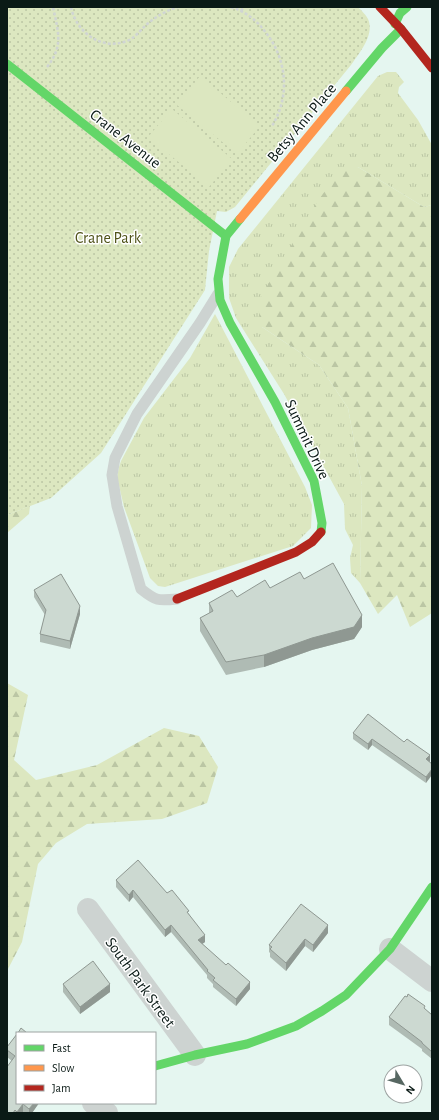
<svg xmlns="http://www.w3.org/2000/svg" width="439" height="1120" font-family="'Alegreya Sans',sans-serif">
  <defs>
    <pattern id="grass-tufts" width="24" height="20" patternUnits="userSpaceOnUse"><rect width="24" height="20" fill="#dce7c0"/><path d="M3 7l-1-3M5 7V3M7 7l1-3M15 17l-1-3M17 17v-4M19 17l1-3" fill="none" stroke="#bbc6a4"/></pattern>
    <pattern id="forest-firs" width="22" height="20" patternUnits="userSpaceOnUse"><rect width="22" height="20" fill="#dce7c0"/><path d="M5 1l3.5 6h-7zM16 11l3.5 6h-7z" fill="#bbc6a4"/></pattern>
    <pattern id="park-dots" width="8" height="8" patternUnits="userSpaceOnUse"><rect width="8" height="8" fill="#dce7c0"/><path d="M2 2h.1M6 6h.1" fill="none" stroke="#bbc6a4" stroke-width="1.8" stroke-linecap="round"/></pattern>
  </defs>
  <rect width="100%" height="100%" fill="#e5f6f0"/>
  <g fill="url(#grass-tufts)">
    <path d="M387 72H396L404 82 399 87 398 93 418 120 432 145V205L424 207 358 167 262 327 319 365 348 408 362 486 360 583 351 573 350 558 353 545 345 529 344 504 284 394 236 318 229 298V267L238 249 378 76Z"/>
    <path d="M215 314 305 487 312 505 311 528 293 546 165 587 158 586 150 578 124 507 117 477 119 467 121 461 144 418 190 358Z"/>
  </g>
  <g fill="url(#forest-firs)">
    <path d="M358 167 424 207 432 205V613L410 627 397 595 378 614 360 583 362 486 348 408 319 365 262 327 257 303 319 199 339 173Z"/>
    <path d="M30 506 29 514 7 533V515Z"/>
    <path d="M7 683 28 695 14 760 36 780 97 765 164 728 199 736 218 767 207 803 162 819 87 824 56 843 38 864 22 942 7 971Z"/>
  </g>
  <path fill="url(#park-dots)" d="M7 7H358C361 10 366 15 368 19 375 35 359 53 351 65L235 207 226 212 217 211 209 251 205 290 101 453 51 498 7 515Z"/>
  <g fill="#dce7c0">
    <path d="M200 76 260 126 237 154 177 105Z"/>
    <path d="M172 109 232 159 209 187 148 137Z"/>
  </g>
  <g fill="none" stroke-linecap="round" stroke-linejoin="round">
    <g stroke="#d0d5d3" stroke-width="2.5" stroke-dasharray="3 2" stroke-linecap="butt">
      <path d="M71 7C76 32 101 51 127 41 137 37 142 27 151 21 159 15 168 10 178 7"/>
      <path d="M231 7C244 11 255 19 263 29 287 57 291 95 272 126"/>
      <path d="M241 11 244 7"/>
      <path d="M47 67C64 46 58 31 53 7"/>
    </g>
    <path stroke="#cdd3d1" stroke-width="11" d="M177 599C158 601 156 601 141 589L117 506 112 475 115 458 137 414 200 323 218 294"/>
    <g stroke="#cdd3d1" stroke-width="22">
      <path d="M88 909 195 1055"/>
      <path d="M390 949 432 981"/>
      <path d="M93 1103 107 1113"/>
    </g>
    <g stroke="#63d668" stroke-width="9">
      <path d="M395 24 400 13 407 7"/>
      <path d="M7 64 226 236"/>
      <path d="M346 91 382 48 401 29"/>
      <path d="M240 219 226 236 218 279 220 300 230 323 275 402 314 481 322 523 321 532"/>
      <path d="M155 1066 195 1055 247 1044 296 1026 322 1011 346 995 390 949 432 887"/>
    </g>
    <path stroke="#ff974d" stroke-width="9" d="M240 219 346 91"/>
    <g stroke="#b3261e" stroke-width="9">
      <path d="M380 7 401 29 432 68"/>
      <path d="M177 599 296 552 312 542 321 532"/>
    </g>
  </g>
  <g fill="#afbbb4">
    <path d="M304 579 362 627 354 639 312 650 264 667 226 675 200 631V618L209 614V603L237 597Z"/>
    <path d="M34 590 80 614 70 649 40 642V634L45 615 34 597Z"/>
    <path d="M353 733 404 742 430 761 426 783 372 745 368 750 353 739Z"/>
    <path d="M116 880 167 893 189 914 205 942 202 944 250 989 236 1006 213 987V984L207 978V975L171 932 165 937 133 897 129 902 116 887Z"/>
    <path d="M328 933 313 952 305 946 286 971 270 957V953L269 952V945Z"/>
    <path d="M63 984 110 992 80 1014 63 992Z"/>
    <path d="M425 1009 432 1015V1059L422 1051V1049L389 1025V1017Z"/>
    <path d="M17 1034V1103H39L32 1113H25L23 1112 22 1113H7L12 1061 7 1057V1047Z"/>
  </g>
  <g fill="#8f9892">
    <path d="M80 606V614L70 649V641Z"/>
    <path d="M362 615V627L354 639 312 650 264 667V655Z"/>
    <path d="M372 739V745L368 750V744Z"/>
    <path d="M430 755V761L426 766V759Z"/>
    <path d="M432 769V775L426 783V777Z"/>
    <path d="M133 890V897L129 902V895Z"/>
    <path d="M171 925V932L165 937V930Z"/>
    <path d="M328 925V933L313 952V945Z"/>
    <path d="M205 935V942L198 947V940Z"/>
    <path d="M305 939V946L286 971V963Z"/>
    <path d="M250 982V989L236 1006V999Z"/>
    <path d="M110 984V992L80 1014V1007Z"/>
    <path d="M34 1103H39L32 1113H29V1109Z"/>
    <path d="M23 1104V1112L22 1113H17V1112Z"/>
  </g>
  <g fill="#ccd9d1" stroke="#8f9892">
    <path d="M333 563 362 615 354 627 312 638 264 655 226 662 200 618 213 611 209 603 232 590 237 597 265 580 270 588 300 572 304 579Z"/>
    <path d="M61 574 80 606 70 641 40 634 46 610 34 590Z"/>
    <path d="M368 714 404 742 407 739 430 755 426 759 432 764V769L426 777 372 739 368 744 353 733Z"/>
    <path d="M138 860 167 893 172 890 189 911 187 912 205 935 198 940 226 965 228 963 250 982 236 999 213 980 215 978 207 971 208 970 171 925 165 930 133 890 129 895 116 880Z"/>
    <path d="M301 904 328 925 313 945 305 939 286 963 270 949 272 947 269 945Z"/>
    <path d="M93 961 110 984 80 1007 63 984Z"/>
    <path d="M408 994 425 1006 424 1008 432 1015V1052L422 1043V1042L389 1017 405 996 407 997Z"/>
    <path d="M21 1028 27 1033H18Z"/>
    <path d="M17 1034V1103H34L29 1109 23 1104 17 1112 15 1110 13 1113H7V1067L15 1056 7 1050V1047Z"/>
  </g>
  <g text-anchor="middle" stroke-width="3" stroke-linejoin="round" paint-order="stroke">
    <g font-size="16" fill="#0a1a16" stroke="#fff">
      <text transform="translate(301 122) rotate(-50)" y="6">Betsy Ann Place</text>
      <text transform="translate(126 138) rotate(38)" y="6">Crane Avenue</text>
      <text transform="translate(308 439) rotate(65)" y="6">Summit Drive</text>
      <text transform="translate(141 982) rotate(54)" y="6">South Park Street</text>
    </g>
    <g font-size="16" fill="#50531a" stroke="#fff">
      <text x="108" y="243">Crane Park</text>
    </g>
  </g>
  <rect width="439" height="1120" fill="none" stroke="#0a1a16" stroke-width="16"/>
  <rect x="16" y="1032" width="140" height="72" fill="#ffffff" stroke="#9da3a2"/>
  <rect x="24" y="1045" width="20" height="6" fill="#63d668" stroke="#9da3a2"/>
  <text x="52" y="1052" font-size="12" fill="#0a1a16">Fast</text>
  <rect x="24" y="1065" width="20" height="6" fill="#ff974d" stroke="#9da3a2"/>
  <text x="52" y="1072" font-size="12" fill="#0a1a16">Slow</text>
  <rect x="24" y="1085" width="20" height="6" fill="#b3261e" stroke="#9da3a2"/>
  <text x="52" y="1092" font-size="12" fill="#0a1a16">Jam</text>
  <g transform="translate(403 1084) rotate(128)"><circle r="19" fill="#ffffff" stroke="#9da3a2"/>
  <path d="M0-3L7 15L0 10L-7 15Z" fill="#576762"/>
  <text y="-6" font-size="11" font-weight="bold" text-anchor="middle" fill="#0a1a16">N</text>
  </g>
</svg>
